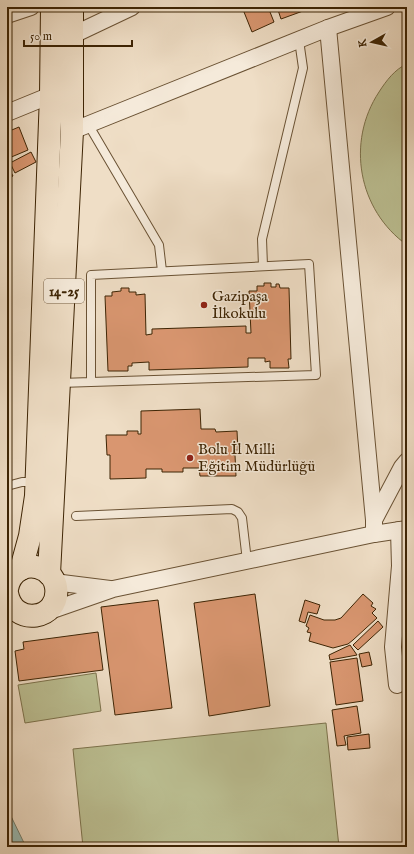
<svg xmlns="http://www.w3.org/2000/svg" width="414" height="854" font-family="'IM FELL English',serif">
  <rect width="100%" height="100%" fill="#efdec6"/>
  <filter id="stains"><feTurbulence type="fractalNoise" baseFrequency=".005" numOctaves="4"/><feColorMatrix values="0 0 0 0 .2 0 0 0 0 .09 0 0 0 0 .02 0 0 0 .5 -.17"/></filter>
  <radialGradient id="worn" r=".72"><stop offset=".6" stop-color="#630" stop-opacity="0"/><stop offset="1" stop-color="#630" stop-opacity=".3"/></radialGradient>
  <g fill="#bcc093" stroke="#7c724c">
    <path d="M407 64V245C358 210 346 142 379 92 386 81 395 69 407 64Z"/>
    <path d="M96 673 101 711 25 723 18 685Z"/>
    <path d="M326 723 339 847H83L73 749Z"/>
  </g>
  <path fill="#9abcb5" stroke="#757f6e" d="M7 808 26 847H7Z"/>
  <g fill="#d99670" stroke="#3d2404">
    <path d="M242 7H268L274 22 252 32Z"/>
    <path d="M277 7H301L303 11 281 19Z"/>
    <path d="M19 127 28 150 9 158 7 153V132Z"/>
    <path d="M31 152 36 162 15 173 10 163Z"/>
    <path d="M7 165 13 176 7 179Z"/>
    <path d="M264 283H271V287H276V284H279L280 288H289L291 359H288L289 368H270V361L265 362V358H248V367L149 370V362L132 363V366H128V371H108L105 296H112V292L121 291V288H129V292H136V295L145 294 146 335 152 334V329L246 326V333H251L249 291H257V286H264Z"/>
    <path d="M200 409 201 429H215L216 432 237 431 238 450H233V455H235L236 476H200L199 468H183V472H162V469H146V478L110 479V455H107L106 435H127V431H138V434H141V411Z"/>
    <path d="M255 594 270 706 209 716 194 603Z"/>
    <path d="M363 594 373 603 371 606 376 609 372 613 377 618 353 640 348 644 333 648 309 641 311 633 307 632 309 628 306 626 310 615 324 620H335L341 618Z"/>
    <path d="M158 600 172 708 115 715 101 607Z"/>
    <path d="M305 600 320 605 317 614 308 612 305 623 299 621Z"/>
    <path d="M378 621 383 627 358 650 353 645Z"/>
    <path d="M98 632 103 670 19 681 15 651 24 649 23 642Z"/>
    <path d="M350 645 357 655 330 660 329 655Z"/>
    <path d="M369 652 372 665 362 667 359 654Z"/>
    <path d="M357 658 363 701 336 705 330 662Z"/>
    <path d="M357 706 361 733 344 736 346 745 337 746 332 710Z"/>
    <path d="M369 734 370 748 348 750 347 737Z"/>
  </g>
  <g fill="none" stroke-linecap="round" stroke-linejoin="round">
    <g stroke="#6a5234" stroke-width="10">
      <g id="lane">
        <path d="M88 124 159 245 162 271"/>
        <path d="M263 266 262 239 303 68 299 40"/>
        <path d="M60 383 91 382 316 375 309 264 91 275V382"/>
        <path d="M7 486 22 482H36"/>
        <path d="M76 516 232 509 238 512 242 518 247 561"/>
      </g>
    </g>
    <g stroke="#6a5234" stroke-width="18">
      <g id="street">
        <path d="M7 15 31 7"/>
        <path d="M328 28 374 520V534"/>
        <path d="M73 35 132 7"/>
        <path d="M7 113 51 95"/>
        <path d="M72 131 328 28 387 7"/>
        <path d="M374 520 402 467 407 461"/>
        <path d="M54 582 110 589"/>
        <path d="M44 613 113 589 374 534 407 529"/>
        <path d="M397 685 393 647 400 566 399 530"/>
      </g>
    </g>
    <g stroke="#3d2404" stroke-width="24">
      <g id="primary">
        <path d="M21 569 30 536 36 496 51 95 52 7"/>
        <path d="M49 574 72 131V7"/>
        <path d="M7 589C10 571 27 561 44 570 50 573 55 580 56 587 61 620 13 628 7 593"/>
      </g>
    </g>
    <use href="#lane" stroke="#f5eada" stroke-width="8"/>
    <use href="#street" stroke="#f5eada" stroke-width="16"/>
    <use href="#primary" stroke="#efdec6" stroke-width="22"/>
  </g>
  <g fill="#8f2418" stroke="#f5eada" stroke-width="1.5">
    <circle cx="204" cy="305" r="4"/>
    <circle cx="190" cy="458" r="4"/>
  </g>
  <g text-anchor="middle" stroke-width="3" stroke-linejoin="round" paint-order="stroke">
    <rect fill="#f5eada" stroke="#745f44" stroke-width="1" x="44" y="279" width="40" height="24" rx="3"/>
    <g font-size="14" font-weight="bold" fill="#3d2404">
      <text x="64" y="296">14-25</text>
    </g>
    <g font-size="15" fill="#3d2404" stroke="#f5eada" text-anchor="start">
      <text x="212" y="301">Gazipaşa<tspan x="212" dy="17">İlkokulu</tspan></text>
      <text x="198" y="454">Bolu İl Milli<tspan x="198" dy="17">Eğitim Müdürlüğü</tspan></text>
    </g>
  </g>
  <rect width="414" height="854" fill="none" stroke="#efdec6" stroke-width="24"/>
  <rect x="8" y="8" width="398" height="838" fill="none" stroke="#3d2404" stroke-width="2"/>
  <rect x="12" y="12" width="390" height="830" fill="none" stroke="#3d2404"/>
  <g transform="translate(372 42) rotate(262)" stroke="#f5eada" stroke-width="3" paint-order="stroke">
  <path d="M0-3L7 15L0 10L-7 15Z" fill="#3d2404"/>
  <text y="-6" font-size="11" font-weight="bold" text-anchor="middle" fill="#3d2404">K</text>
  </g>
  <path d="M24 40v6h108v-6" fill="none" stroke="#3d2404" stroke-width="2"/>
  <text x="30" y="40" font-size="12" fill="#3d2404" stroke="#f5eada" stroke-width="3" paint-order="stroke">50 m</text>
  <rect width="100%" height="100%" filter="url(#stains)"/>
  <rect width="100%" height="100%" fill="url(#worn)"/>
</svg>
